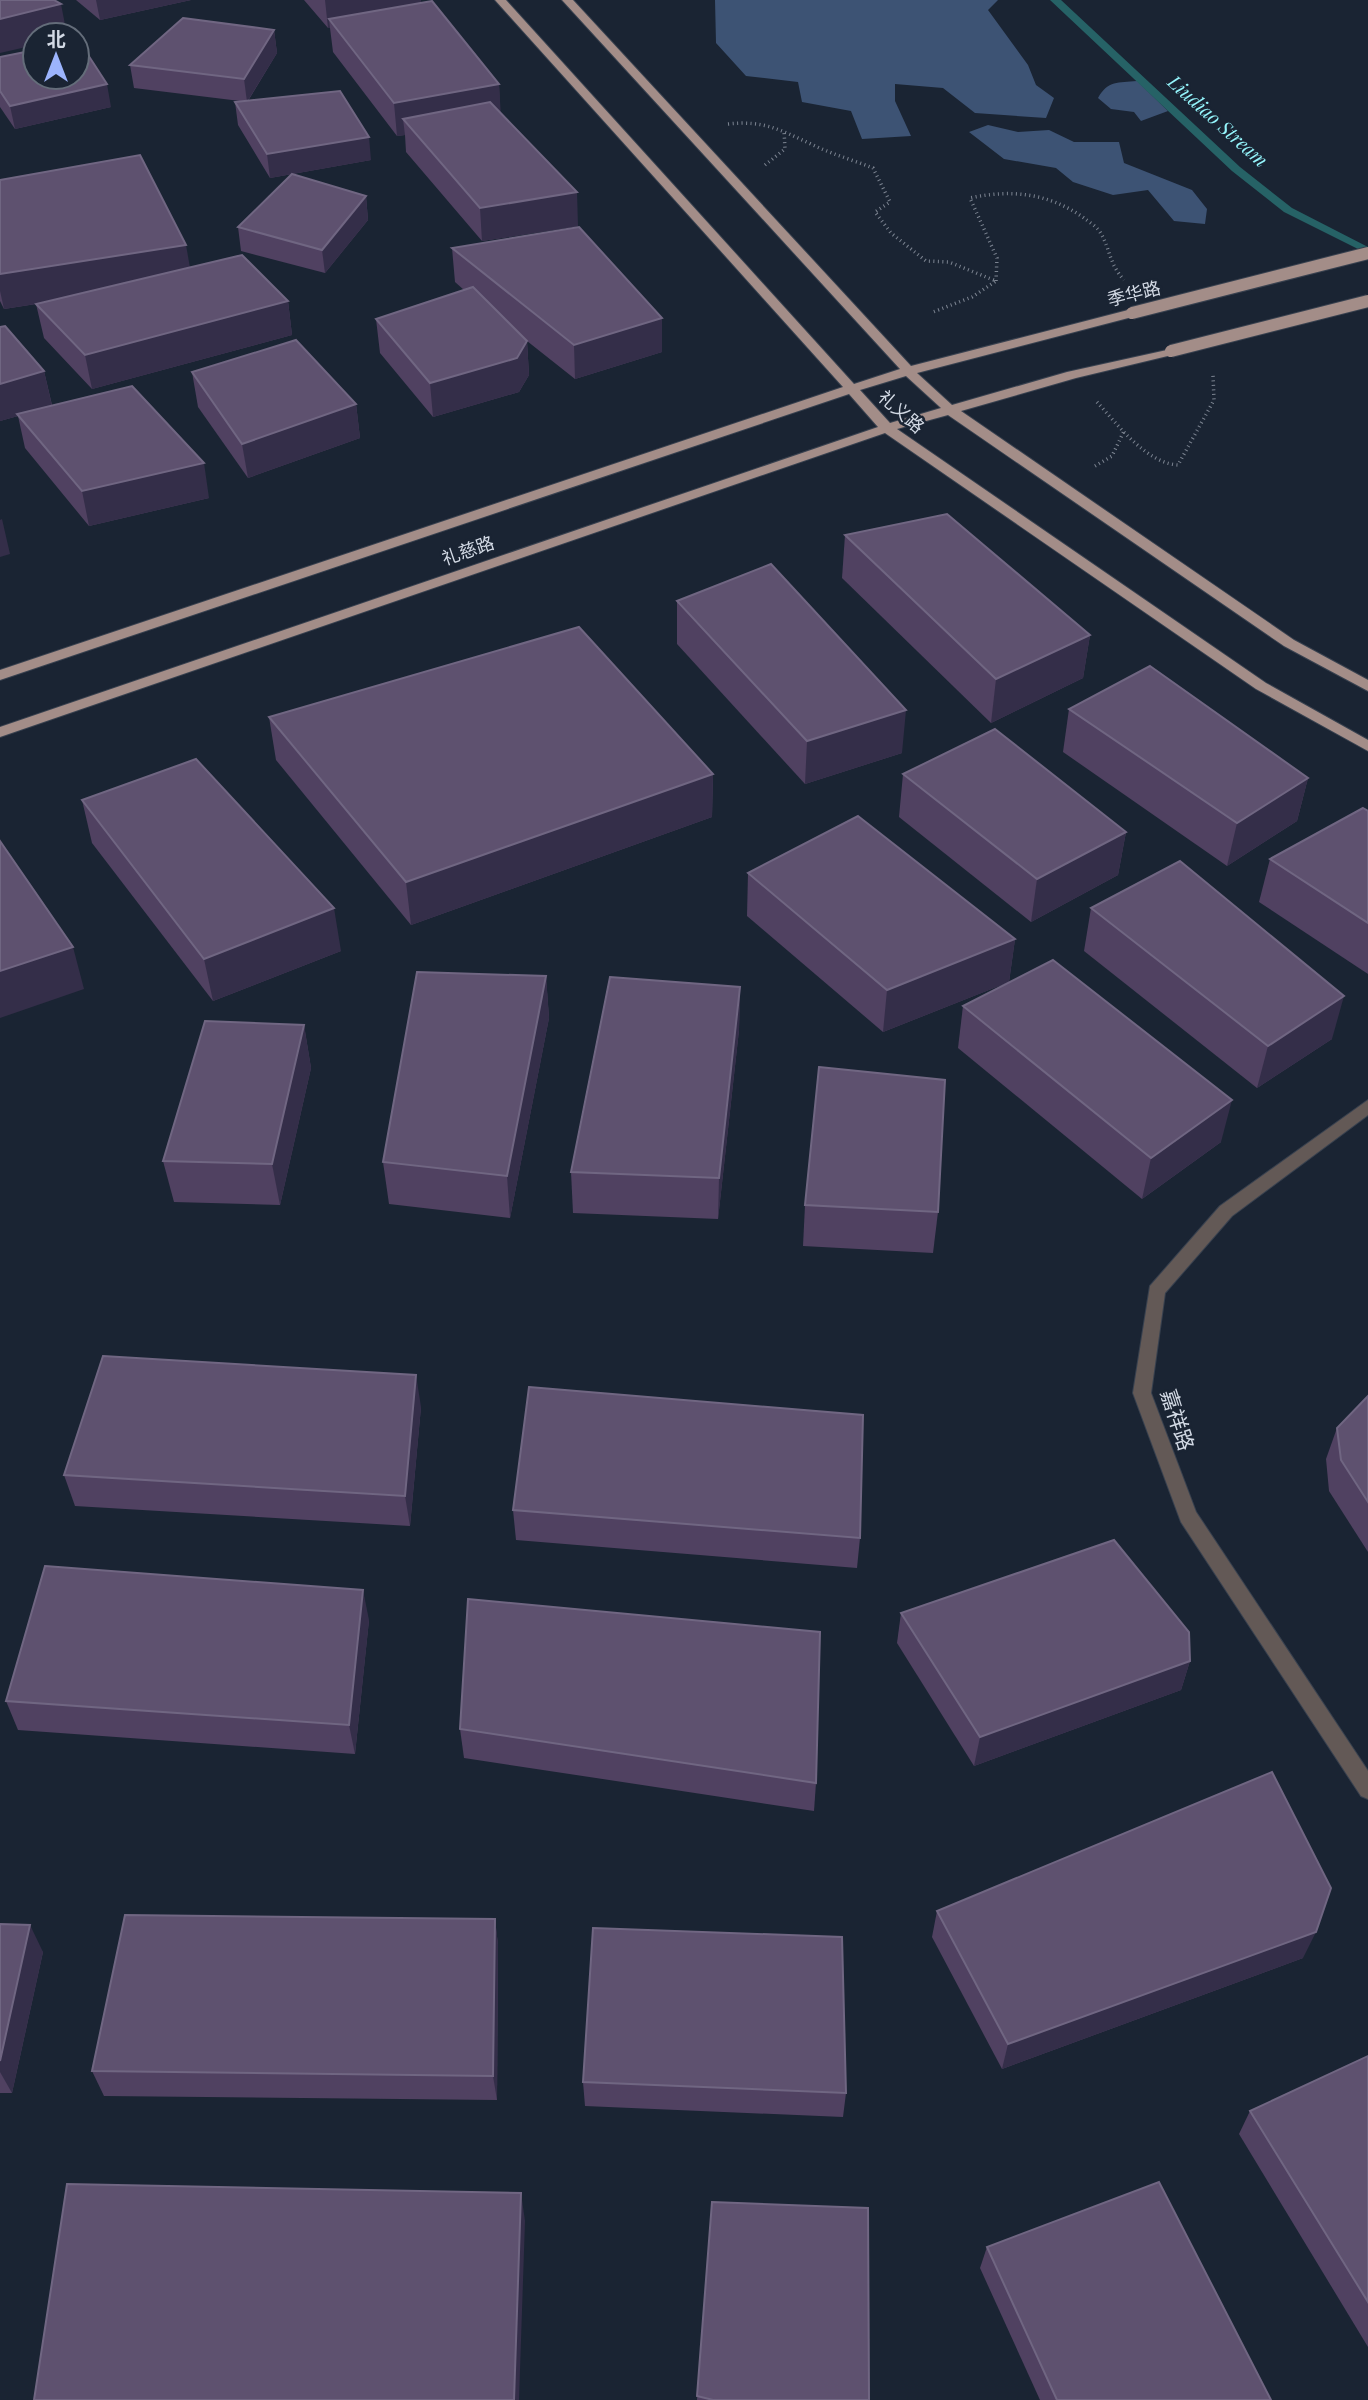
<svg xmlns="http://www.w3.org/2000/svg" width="1368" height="2400" font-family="'Playfair Display','Noto Sans SC',serif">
  <rect width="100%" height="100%" fill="#1a2433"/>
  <g fill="#3d5374">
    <path d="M715 0H998L988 10 1028 65 1036 85 1054 98 1046 118 975 113 943 88 895 84V101L911 136 862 139 851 111 802 102 798 82 746 76 716 43Z"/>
    <path d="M1137 81 1168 111 1141 121 1134 112 1111 109 1098 98C1108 80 1118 83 1137 81Z"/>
    <path d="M988 125 1018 132 1049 130 1074 142H1119L1124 163 1192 190 1207 209 1205 224 1174 221 1148 190 1113 195 1073 182 1056 168 1004 159 969 132Z"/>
  </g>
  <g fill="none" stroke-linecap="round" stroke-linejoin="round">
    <path fill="#266266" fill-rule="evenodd" d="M1050 0H1061L1240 167 1292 208 1368 247V254L1284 212 1232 171Z"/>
    <g stroke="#38414f" stroke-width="2">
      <path id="minor" d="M1368 1100V1115L1232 1216 1165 1293 1151 1393 1196 1512 1368 1771V1799L1361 1796 1181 1522 1133 1393 1150 1286 1220 1206Z"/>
    </g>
    <g stroke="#38414f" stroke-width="2">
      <path id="major" d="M495 0H506L854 384 900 369 562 0H573L911 366 1132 309 1136 310V316L917 373 952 405 1067 372 1176 348V354L1076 378 961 411 1294 640 1368 680V691L1284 646 948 415 897 429 1266 683 1368 740V751L1256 689 885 433 0 737V727L878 427 849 394 0 680V670L843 387ZM906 376 941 408 890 423 860 390Z"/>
    </g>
    <g stroke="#7c8491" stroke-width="3.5" stroke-dasharray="1 3.5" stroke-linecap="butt">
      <path d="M728 124C764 120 780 130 811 144 831 154 853 160 873 168L890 202 875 212 891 233 926 261 949 262 996 281 972 297 933 312"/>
      <path d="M765 165 785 149 784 130"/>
      <path d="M996 281 997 258 970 198C1011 189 1049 193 1084 218 1089 222 1096 226 1100 232 1111 250 1108 262 1124 280"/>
      <path d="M1097 402C1118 425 1146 463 1178 465L1214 400 1213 375"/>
      <path d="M1095 466 1112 456 1124 431"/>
    </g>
    <use href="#minor" fill="#635956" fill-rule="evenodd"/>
    <use href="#major" fill="#a38d88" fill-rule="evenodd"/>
    <g stroke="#38414f" stroke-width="14" stroke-linecap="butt">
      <g id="major-bridge">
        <path d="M1132 313 1368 253"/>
        <path d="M1171 351 1368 301"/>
      </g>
    </g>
    <use href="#major-bridge" stroke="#a38d88" stroke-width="12"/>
  </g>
  <g fill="#504161">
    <path d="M76 0H191L100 20Z"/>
    <path d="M304 0H421V3L499 84 500 113 578 226 482 241 406 152 405 135 397 136 333 52 330 28H328Z"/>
    <path d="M274 30 277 53 248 101 371 160 270 178 238 125 235 102 240 101 134 88 130 65Z"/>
    <path d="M0 57 111 107 15 129 0 107Z"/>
    <path d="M0 180 190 267 288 301 292 335 92 389 44 338 36 304 4 309 0 301Z"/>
    <path d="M366 196 368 220 325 273 241 251 238 227Z"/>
    <path d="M452 248 662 318V352L575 379 527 341 529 375 519 392 433 417 380 353 376 319 464 290 455 282Z"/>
    <path d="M0 327 44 371 52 405 209 498 89 526 25 448 18 416 0 421Z"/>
    <path d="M192 372 356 404 360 438 248 478 198 407Z"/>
    <path d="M845 535 1090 635 1083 678 991 723 842 578Z"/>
    <path d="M677 601 902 753 805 784 677 644Z"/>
    <path d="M1069 709 1308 778 1297 821 1227 866 1063 752Z"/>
    <path d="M269 717 713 774 712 817 411 925 276 760Z"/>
    <path d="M903 774 1126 832 1118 875 1031 922 899 817Z"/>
    <path d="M82 800 341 951 213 1001 92 843Z"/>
    <path d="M1368 811V974L1259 902 1270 859Z"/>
    <path d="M748 873 1015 939 1009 982 883 1032 747 916Z"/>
    <path d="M1091 908 1332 1039 1257 1088 1084 951Z"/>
    <path d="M546 976 549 1018 510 1218 389 1204 383 1162Z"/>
    <path d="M740 987 739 1030 718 1219 573 1213 571 1172Z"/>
    <path d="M963 1006 1221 1142 1142 1199 958 1048Z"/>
    <path d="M304 1025 311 1068 280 1205 174 1202 163 1161Z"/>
    <path d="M805 1205 938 1212 933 1253 803 1246Z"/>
    <path d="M1368 1396V1552L1329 1491 1326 1459 1337 1428Z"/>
    <path d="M421 1407 410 1526 75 1506 64 1475Z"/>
    <path d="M513 1510 860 1538 857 1568 516 1540Z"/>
    <path d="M901 1613 1190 1661 1181 1690 974 1766 897 1643Z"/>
    <path d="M369 1620 355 1754 18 1730 6 1701Z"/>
    <path d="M460 1729 816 1783 814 1811 464 1758Z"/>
    <path d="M937 1911 1303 1958 1002 2069 932 1937Z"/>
    <path d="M495 1919 498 1945 497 2100 104 2096 92 2071Z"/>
    <path d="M0 1924 43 1952 12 2093H0Z"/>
    <path d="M1368 2056V2347L1239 2134 1250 2111Z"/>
    <path d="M583 2082 846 2093 843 2117 585 2106Z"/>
    <path d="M712 2202 869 2400H697Z"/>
    <path d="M987 2247 1271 2400H1040L980 2268Z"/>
  </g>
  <g fill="#342e49">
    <path d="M96 0H191L100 20Z"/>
    <path d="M325 0H421L422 16 329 19 330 28H328Z"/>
    <path d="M61 4 67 35H35V45L0 53V19Z"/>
    <path d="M274 30 277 53 247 102 244 79Z"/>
    <path d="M107 84 111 107 15 129 10 106Z"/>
    <path d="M499 84 501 117 403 119 405 135 397 136 394 103Z"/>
    <path d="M369 137 371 160 270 178 267 154Z"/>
    <path d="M577 192 578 226 482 241 480 208Z"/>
    <path d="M366 196 368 220 325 273 322 250Z"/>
    <path d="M186 245 192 279 4 309 0 291V274Z"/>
    <path d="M288 301 292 335 92 389 85 355Z"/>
    <path d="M662 318V352L575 379 574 345Z"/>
    <path d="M527 341 529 375 519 392 433 417 430 383Z"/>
    <path d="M44 371 52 406 17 414 18 416 0 421V384Z"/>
    <path d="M356 404 360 438 248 478 242 444Z"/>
    <path d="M204 463 209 498 89 526 82 491Z"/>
    <path d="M2 519 10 554 0 557V520Z"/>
    <path d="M1090 635 1083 678 991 723 996 679Z"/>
    <path d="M906 710 902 753 805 784 807 741Z"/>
    <path d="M713 774 712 817 411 925 406 882Z"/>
    <path d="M1308 778 1297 821 1227 866 1237 823Z"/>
    <path d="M1126 832 1118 875 1031 922 1037 879Z"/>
    <path d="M334 908 341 951 213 1001 204 959Z"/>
    <path d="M1015 939 1009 982 883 1032 887 990Z"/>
    <path d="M73 947 84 989 0 1018V971Z"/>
    <path d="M546 976 549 1018 510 1218 507 1176Z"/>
    <path d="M740 987 739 1030 718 1219 719 1178Z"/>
    <path d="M1344 996 1332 1039 1257 1088 1268 1046Z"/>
    <path d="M304 1025 311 1068 280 1205 272 1164Z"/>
    <path d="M1232 1100 1221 1142 1142 1199 1151 1158Z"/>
    <path d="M416 1375 421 1407 410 1526 405 1496Z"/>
    <path d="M363 1590 369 1620 355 1754 349 1725Z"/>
    <path d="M1190 1661 1181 1690 974 1766 980 1737Z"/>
    <path d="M495 1919 498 1945 497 2100 493 2076Z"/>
    <path d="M30 1925 43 1952 12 2093 0 2072V2061Z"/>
    <path d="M1316 1932 1303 1958 1002 2069 1008 2044Z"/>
    <path d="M521 2193 525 2221 519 2400H514Z"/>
  </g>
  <g fill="#5e516f" stroke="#706682" stroke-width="2">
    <path d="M0 0H54L61 4 0 19Z"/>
    <path d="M432 1 499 84 394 103 329 19Z"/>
    <path d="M183 18 274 30 244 79 130 65Z"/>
    <path d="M79 41 107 84 10 106 0 91V57L35 50V77H77V42Z"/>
    <path d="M340 91 369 137 267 154 235 102Z"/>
    <path d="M490 102 577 192 480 208 403 119Z"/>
    <path d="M140 155 186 245 0 274V180Z"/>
    <path d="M292 174 366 196 322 250 238 227Z"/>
    <path d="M579 227 662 318 574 345 452 248Z"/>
    <path d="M242 255 288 301 85 355 36 304Z"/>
    <path d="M473 287 527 341 517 358 430 383 376 319Z"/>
    <path d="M5 326 44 371 0 384V327Z"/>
    <path d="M296 340 356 404 242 444 192 372Z"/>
    <path d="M132 386 204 463 82 491 17 414Z"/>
    <path d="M947 514 1090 635 996 679 845 535Z"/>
    <path d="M771 564 906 710 807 741 677 601Z"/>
    <path d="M579 627 713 774 406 882 269 717Z"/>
    <path d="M1150 666 1308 778 1237 823 1069 709Z"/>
    <path d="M995 729 1126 832 1037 879 903 774Z"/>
    <path d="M196 759 334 908 204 959 82 800Z"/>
    <path d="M1363 808 1368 811V923L1270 859Z"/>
    <path d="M858 816 1015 939 887 990 748 873Z"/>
    <path d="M0 841 73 947 0 971Z"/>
    <path d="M1180 861 1344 996 1268 1046 1091 908Z"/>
    <path d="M1053 960 1232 1100 1151 1158 963 1006Z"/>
    <path d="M417 972 546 976 507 1176 383 1162Z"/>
    <path d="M610 977 740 987 719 1178 571 1172Z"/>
    <path d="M205 1021 304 1025 272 1164 163 1161Z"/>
    <path d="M819 1067 945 1080 938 1212 805 1205Z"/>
    <path d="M103 1356 416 1375 405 1496 64 1475Z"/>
    <path d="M529 1387 863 1415 860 1538 513 1510Z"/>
    <path d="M1368 1396V1502L1341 1460 1337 1428Z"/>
    <path d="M1114 1540 1189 1632 1190 1661 980 1737 901 1613Z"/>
    <path d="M45 1566 363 1590 349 1725 6 1701Z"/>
    <path d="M468 1599 820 1632 816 1783 460 1729Z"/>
    <path d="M1272 1772 1331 1888 1316 1932 1008 2044 937 1911Z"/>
    <path d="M125 1915 495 1919 493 2076 92 2071Z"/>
    <path d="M0 1924 30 1925 0 2061Z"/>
    <path d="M593 1928 842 1937 846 2093 583 2082Z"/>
    <path d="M1368 2056V2302L1250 2111Z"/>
    <path d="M1159 2182 1271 2400H1057L987 2247Z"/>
    <path d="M67 2184 521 2193 514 2400H34Z"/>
    <path d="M712 2202 868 2208 869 2400H713L697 2396Z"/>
  </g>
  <g text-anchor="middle" stroke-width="5" stroke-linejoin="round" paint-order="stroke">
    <g font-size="18" fill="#d3dae5" stroke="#1a2433">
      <text transform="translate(1134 294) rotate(-14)" y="6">季华路</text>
      <text transform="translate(901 412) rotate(41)" y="6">礼义路</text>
      <text transform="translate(468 551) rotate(-19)" y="6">礼慈路</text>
    </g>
    <g font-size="19" font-style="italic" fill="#94f4fb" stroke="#1a2433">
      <text transform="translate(1218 121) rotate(42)" y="7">Liudiao Stream</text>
    </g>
    <g font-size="21" fill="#d3dae5" stroke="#1a2433">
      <text transform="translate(1177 1420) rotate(72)" y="7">嘉祥路</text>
    </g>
  </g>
  <g transform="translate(56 56)"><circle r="33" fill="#1a2433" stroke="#646d7a" stroke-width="2"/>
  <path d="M0-5L12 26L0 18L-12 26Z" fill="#9cb4fd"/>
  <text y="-10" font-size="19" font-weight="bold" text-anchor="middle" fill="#d3dae5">北</text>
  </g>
</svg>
